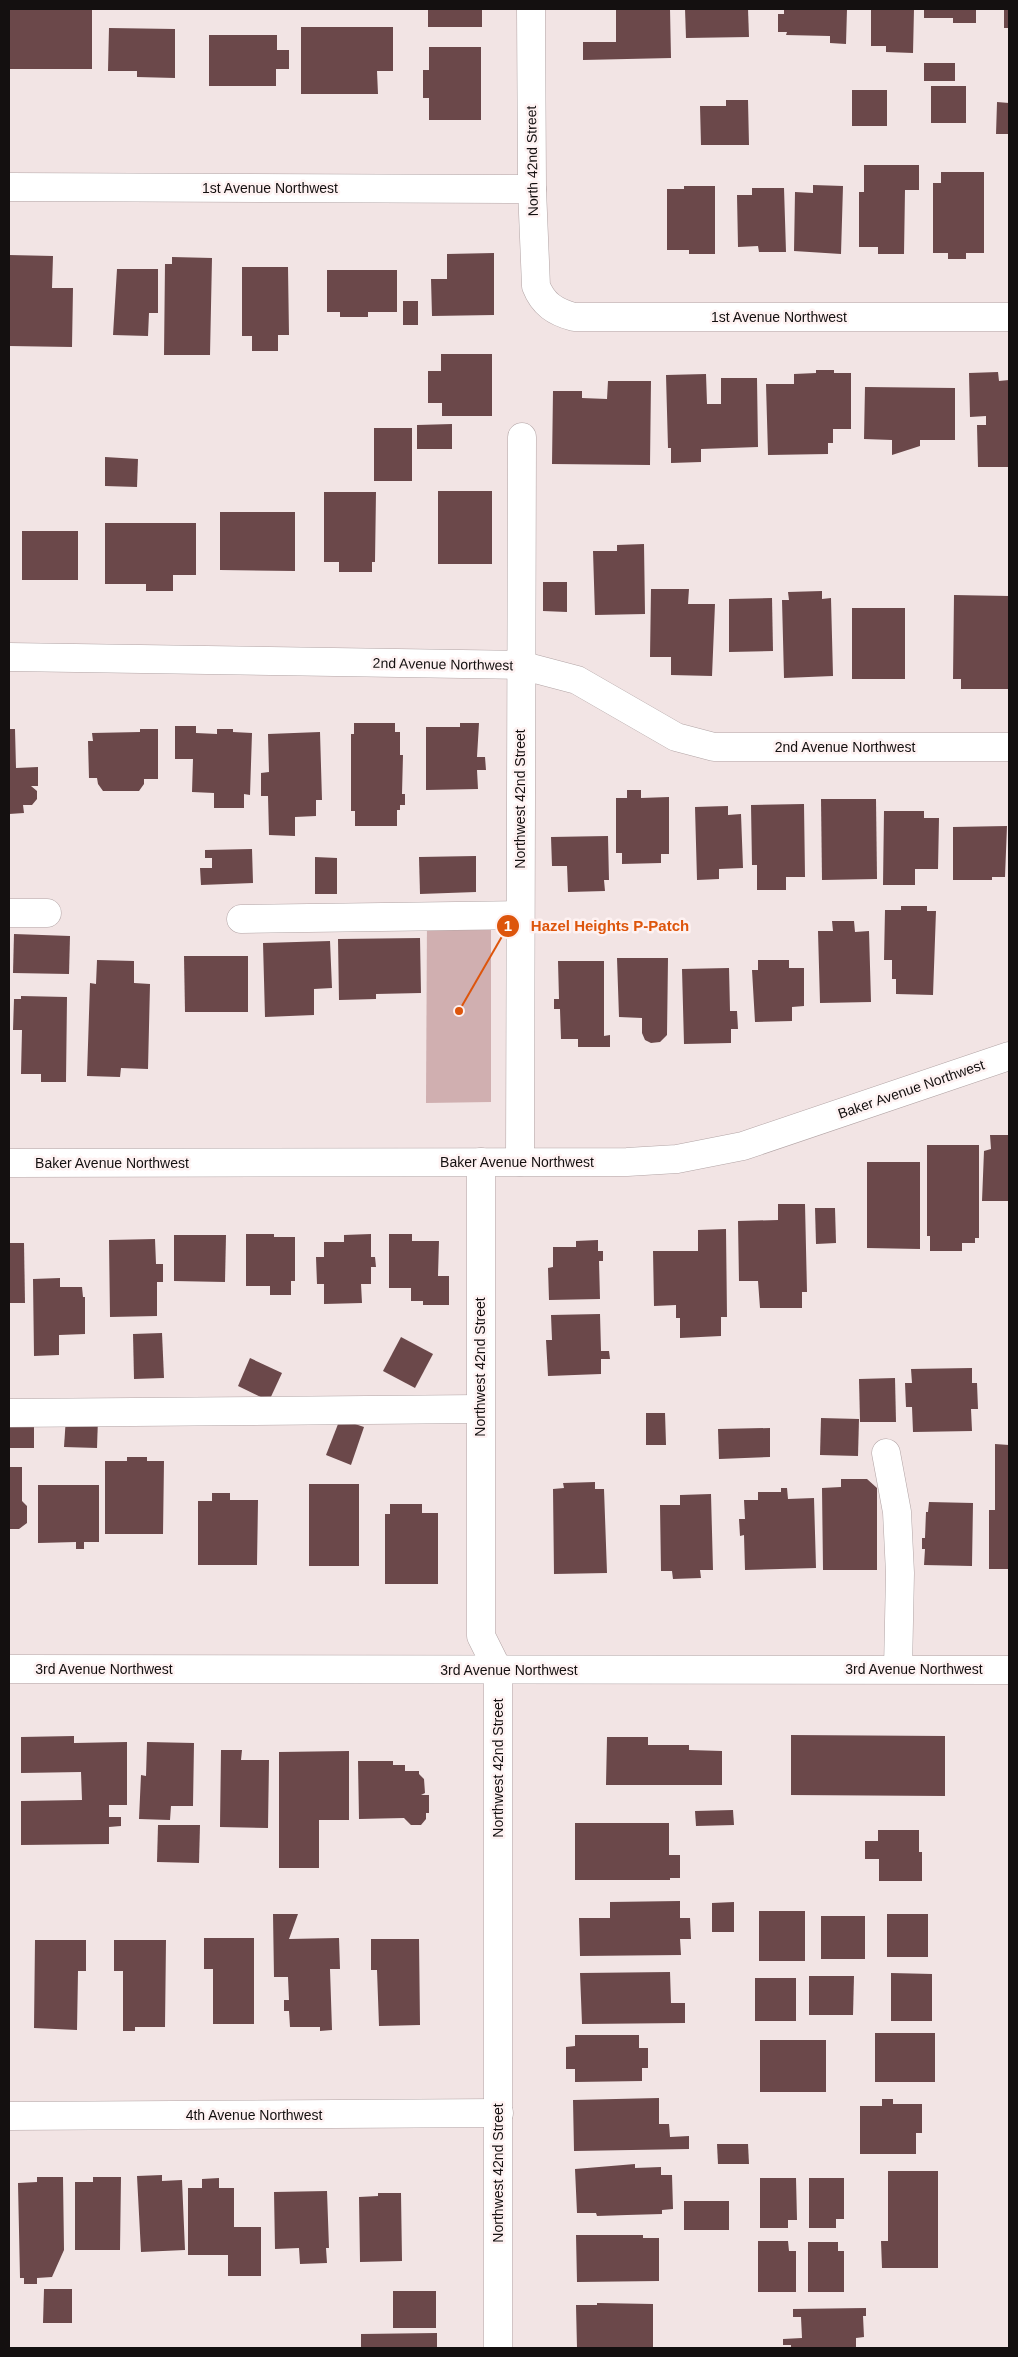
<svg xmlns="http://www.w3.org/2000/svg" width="1018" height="2357" font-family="Arial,sans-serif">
  <rect width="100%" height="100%" fill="#f2e4e4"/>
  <path fill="#d0afb0" d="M427 920H491V1102L426 1103Z"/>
  <g fill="#6b484a">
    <rect x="9" y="9" width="83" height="60"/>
    <rect x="428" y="9" width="54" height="18"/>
    <path d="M616 9H670L671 58 583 60V42H616Z"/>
    <path d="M685 9H748L749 37 686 38Z"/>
    <path d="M784 9H847L846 44 830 43V36L786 35 787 32H778V14H784Z"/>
    <path d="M871 9H914L913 53 886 52V46H871Z"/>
    <path d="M924 9H976V23H953V18H924Z"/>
    <rect x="1004" y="9" width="5" height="19"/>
    <path d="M301 27H393V71H377L378 94H301Z"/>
    <path d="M109 28 175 29V78L137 77V71H108Z"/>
    <path d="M209 35H277V50H289V69H276V86H209Z"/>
    <path d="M429 47H481V120H429V98H423V70H429Z"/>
    <rect x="924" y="63" width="31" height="18"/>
    <rect x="931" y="86" width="35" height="37"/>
    <rect x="852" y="90" width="35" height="36"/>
    <path d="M726 100H748L749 145H701L700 106H726Z"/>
    <path d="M997 102 1009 103V134H996Z"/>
    <path d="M864 165H919V190H905L904 254H878V247H859V192H864Z"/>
    <path d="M941 172H984V253H966V259H948V253H933V183H941Z"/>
    <path d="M813 185 843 186 841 254 794 251 795 192 813 193Z"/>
    <path d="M684 186H715V254H689V250H667V189H684Z"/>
    <path d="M752 188H784L786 252H759L758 246 738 247 737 195H752Z"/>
    <path d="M494 253V315L432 316 431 279H447V254Z"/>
    <path d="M9 255 53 256 52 288H73L72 347 9 346Z"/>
    <path d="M172 257 212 258 210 355H164L165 264H172Z"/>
    <path d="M242 267H288L289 335H278V351H252V336H242Z"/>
    <path d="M117 269H158V313H149L148 336 113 335Z"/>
    <path d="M327 270H397V312H368V317H340V312H327Z"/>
    <rect x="403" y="301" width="15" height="24"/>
    <path d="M441 354H492V416H442V403H428V371H441Z"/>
    <path d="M816 370H834V373H851V429H833V443H828V454L768 455 766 384H794V374L816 373Z"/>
    <path d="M998 372 999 381 1009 380V467H978L977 425H986V416L970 417 969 373Z"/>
    <path d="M706 374 707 404H721V378H757L758 447 701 449V462L671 463V448H668L666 375Z"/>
    <path d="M608 381H651L650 465 552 464 553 391H582V398L607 399Z"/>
    <path d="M865 387 955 388V440H920V446L892 455V440L864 439Z"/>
    <path d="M452 424V449H417V425Z"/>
    <rect x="374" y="428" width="38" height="53"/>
    <path d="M105 457 138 459 137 487 105 486Z"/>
    <rect x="438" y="491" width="54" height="73"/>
    <path d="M324 492H376L375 562H372V572H339V562H324Z"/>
    <path d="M220 512H295V571L220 570Z"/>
    <path d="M105 523H196V575H173V591H146V584H105Z"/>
    <rect x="22" y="531" width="56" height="49"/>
    <path d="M644 544 645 614 595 615 593 551H617V545Z"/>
    <path d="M543 582H567V612L543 611Z"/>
    <path d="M651 589H689L688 604H715L712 676 671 675V657H650Z"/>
    <path d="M822 591V599L831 598 833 676 784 678 782 600H789L788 592Z"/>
    <path d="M954 595 1009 596V689H961V679H953Z"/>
    <path d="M772 598 773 651 729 652V599Z"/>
    <rect x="852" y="608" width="53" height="71"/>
    <path d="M354 723H395V732H400V755H403L402 794H405V805H400V810H397V826H355V811H351V734H354Z"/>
    <path d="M460 723H479L477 757H485L486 770H477L478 789 426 790V727H460Z"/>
    <path d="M175 726H196V733L217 734V729H233V732L252 733 250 795 244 794V808H214V793L192 792 193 759H175Z"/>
    <path d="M9 729H15L16 768 38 767V786H31L37 791V799L32 805H23L24 813 9 814Z"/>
    <path d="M140 729H158V779H144V784L139 791H103L98 784 97 778H89L88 741H93L92 733 140 732Z"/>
    <path d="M320 732 322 800H316V816L295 817V836L269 835 268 796H261V773L269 772 268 734Z"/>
    <path d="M627 790H641V798L669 797V854H661V863L622 864V853H616V798H627Z"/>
    <path d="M821 799H876L877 879 822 880Z"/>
    <path d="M804 804 805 877H786V890H757V865H752L751 805Z"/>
    <path d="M728 806V815L741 814 743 868 719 869V879L697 880 695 807Z"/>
    <path d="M884 811H924V818H939L938 869H915V885H883Z"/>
    <path d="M1007 826 1005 877H992V880H953V827Z"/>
    <path d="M608 836 609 880H604L605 891 568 892 567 866H552L551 837Z"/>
    <path d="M252 849 253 883 201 885 200 868H212V858H205V850Z"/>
    <path d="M476 856V892L420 894 419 857Z"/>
    <path d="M315 857 337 858V894H315Z"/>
    <path d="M901 906H927V911H936L933 995 896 994V979H892V960H884L885 910H901Z"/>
    <path d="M832 921H854L855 932 869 931 871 1002 820 1003 818 931H833Z"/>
    <path d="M14 934 70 936 69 974 13 973Z"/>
    <path d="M420 938 421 993 376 994V999L339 1000 338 939Z"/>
    <path d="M330 941 332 988 314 989V1015L265 1017 263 943Z"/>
    <path d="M184 956H248V1012H185Z"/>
    <path d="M617 958H668L667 1035 660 1042 651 1043 645 1040 642 1033V1018L619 1017Z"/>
    <path d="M97 960 134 961V983L150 984 148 1069 121 1068 120 1077 87 1076 90 983 96 984Z"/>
    <path d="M758 960H789V968H804V1006L792 1007V1021L755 1022 752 970H758Z"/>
    <path d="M558 961H604V1036L610 1035V1047H578V1039H561L560 1009H554V999H559Z"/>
    <path d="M729 968 730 1011H737L738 1029H731V1043L684 1044 682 969Z"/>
    <path d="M21 996 67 997 66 1082H41V1074H21L22 1030H13L14 999H21Z"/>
    <path d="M990 1135H1009V1201H982L984 1151 991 1149Z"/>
    <path d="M927 1145H979V1238H975V1243H962V1251H930V1236H927Z"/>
    <path d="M867 1162H920V1249L867 1248Z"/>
    <path d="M778 1204H805L807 1292H802V1308H760L758 1281H739L738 1221 778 1220Z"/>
    <path d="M815 1208H835L836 1243 816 1244Z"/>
    <path d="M726 1229 727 1317H721V1336L680 1338V1318H676V1305L654 1306 653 1251H698V1230Z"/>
    <path d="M246 1234H274V1237H295V1281H291V1295H270V1286H246Z"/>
    <path d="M371 1234V1257H375L376 1267H371V1284H361L362 1303 324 1304V1284H317L316 1257H324V1242H344V1235Z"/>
    <path d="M389 1234H412V1241H439L438 1276H449V1305H423V1301H411V1288H389Z"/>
    <path d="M174 1235H226L225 1282 174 1281Z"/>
    <path d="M155 1239 156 1264H163V1282H157V1316L110 1317 109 1240Z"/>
    <path d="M598 1240V1251H603V1261H599L600 1299 549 1300 548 1268 553 1267V1247H576V1241Z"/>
    <path d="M9 1243H24L25 1303H9Z"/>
    <path d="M60 1278V1287H82L83 1297H85V1334L59 1335V1355L34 1356 33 1279Z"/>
    <path d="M600 1314 601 1351H609L610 1359H601V1374L548 1376 546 1340H552L551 1315Z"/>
    <path d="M162 1333 164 1378 134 1379 133 1334Z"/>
    <path d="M401 1337 433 1354 415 1388 383 1371Z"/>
    <path d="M250 1358 282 1373 269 1401 238 1386Z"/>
    <path d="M972 1368V1383H977L978 1409H971L972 1431 913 1432 912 1407H906L905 1383H912L911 1369Z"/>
    <path d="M895 1378 896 1422H860L859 1379Z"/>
    <path d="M646 1413H665L666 1445H646Z"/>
    <rect x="9" y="1417" width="25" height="31"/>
    <path d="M66 1417 98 1418 97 1448 64 1447Z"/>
    <path d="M821 1418 859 1419 858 1456 820 1455Z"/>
    <path d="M340 1419 364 1427 351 1465 326 1455Z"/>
    <path d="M770 1428V1457L719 1459 718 1429Z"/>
    <path d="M995 1444 1009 1445V1569H989V1510H995Z"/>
    <path d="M127 1457H147V1461H164L163 1534H105V1461H127Z"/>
    <path d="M9 1467H22V1501L27 1506V1523L19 1529H9Z"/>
    <path d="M841 1479H867L877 1488V1570H823L822 1488 841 1487Z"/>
    <path d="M595 1482V1489H604L607 1573 554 1574 553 1489 564 1488 563 1483Z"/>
    <rect x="309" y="1484" width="50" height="82"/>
    <path d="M38 1485H99V1542H84V1549H76V1542L38 1543Z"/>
    <path d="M781 1488H787L788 1499 814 1498 816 1568 745 1570 744 1535 740 1536 739 1519H745L744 1500H758V1492H781Z"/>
    <path d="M212 1493H230V1500H258L257 1565H198V1501H212Z"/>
    <path d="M711 1494 713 1570H700L701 1578 673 1579 672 1571H661L660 1505H680V1495Z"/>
    <path d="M929 1502 973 1503 972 1566 924 1565 925 1549H922V1538H925L926 1512H928Z"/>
    <path d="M390 1504H422V1513H438V1584H385V1514H390Z"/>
    <path d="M791 1735 945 1736V1796L791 1795Z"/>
    <path d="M74 1736V1743L127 1742V1805H109V1817H121V1826L109 1827V1844L21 1845V1801L82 1800 81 1772 21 1773V1737Z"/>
    <path d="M607 1737H648V1745H689V1750L722 1751V1785H606Z"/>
    <path d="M147 1742 194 1743 193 1806H171L170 1820 139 1819 141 1775 146 1776Z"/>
    <path d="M221 1750H242L241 1760H269L268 1828 220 1827Z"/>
    <path d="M349 1751V1820H319V1868H279V1752Z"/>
    <path d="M358 1761H393V1765H405V1771H419V1774L424 1779 425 1793 421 1795H429V1813H426V1819L421 1825H411L404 1818 359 1819Z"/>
    <path d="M733 1810 734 1825 696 1826 695 1811Z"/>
    <path d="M575 1823H669V1855H680V1878H670V1880H575Z"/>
    <path d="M158 1825H200L199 1863 157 1862Z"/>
    <path d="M878 1830H919V1852H922V1881H879V1859H865V1841H878Z"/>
    <path d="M680 1901V1918H690L691 1939H680L681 1955 580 1956 579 1918H610V1902Z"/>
    <path d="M734 1902V1932H712V1903Z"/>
    <rect x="759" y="1911" width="46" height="50"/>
    <path d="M273 1914H298L289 1939 339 1938 340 1969H330L332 2030 320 2031V2027H290L289 2011H284V2000H289L288 1977H274Z"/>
    <rect x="887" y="1914" width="41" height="43"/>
    <rect x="821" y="1916" width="44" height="43"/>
    <path d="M204 1938H254V2024H213V1969H204Z"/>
    <path d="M371 1939H419L420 2025 379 2026 377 1970H371Z"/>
    <path d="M35 1940H86V1971H78L77 2030 34 2028Z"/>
    <path d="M114 1940H166L165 2027H135V2031H123V1971H114Z"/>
    <path d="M670 1972 671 2003H685V2023L582 2024 580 1973Z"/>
    <path d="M891 1973 932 1974V2021H891Z"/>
    <path d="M809 1976H854L853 2015H809Z"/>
    <rect x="755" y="1978" width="41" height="43"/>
    <rect x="875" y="2033" width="60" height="49"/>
    <path d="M575 2035H639V2048H648V2068H642V2081L575 2082V2069H566V2047L575 2046Z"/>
    <rect x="760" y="2040" width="66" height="52"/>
    <path d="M659 2098V2124H669L670 2137 689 2136V2149L574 2151 573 2100Z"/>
    <path d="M882 2099H893V2104H922V2133H916V2154H860V2106H882Z"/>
    <path d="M717 2144H748L749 2164H718Z"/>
    <path d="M635 2164V2168L661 2167V2175H672L673 2209 662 2210V2214L627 2215 597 2216 596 2213H577L575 2169Z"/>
    <path d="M888 2171H938V2268H882L881 2241H888Z"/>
    <path d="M162 2175V2181L182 2180 185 2250 141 2252 137 2176Z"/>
    <path d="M37 2177H63L64 2250 52 2277 37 2278V2284H24V2278H20L18 2183 37 2182Z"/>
    <path d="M93 2177H121L120 2250H75V2182H93Z"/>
    <path d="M219 2178V2188H234V2227H261V2276H228V2255H188V2188H202V2179Z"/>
    <path d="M760 2178H796L797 2220H788V2228H760Z"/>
    <path d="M809 2178H844V2219H836V2228H809Z"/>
    <path d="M327 2191 329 2248H326L327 2263 300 2264 299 2248 275 2249 274 2192Z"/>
    <path d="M378 2193H401L402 2261 360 2262 359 2197 378 2196Z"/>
    <rect x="684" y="2201" width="45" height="29"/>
    <path d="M576 2235H643V2238H659V2281L577 2282Z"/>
    <path d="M758 2241H788L789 2251H796V2292H758Z"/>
    <path d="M808 2242H838V2251H844V2292H808Z"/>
    <path d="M44 2289H72V2323H43Z"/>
    <rect x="393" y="2291" width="43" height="37"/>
    <path d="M597 2303 653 2304V2348H577L576 2305H597Z"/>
    <path d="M866 2308V2316H863L864 2337 856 2338V2348H791V2345H783V2339L802 2338 801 2317H793V2309Z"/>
    <path d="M437 2333V2348H361V2334Z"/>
  </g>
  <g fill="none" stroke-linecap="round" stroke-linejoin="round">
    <g stroke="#b2a4a5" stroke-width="29">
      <g id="minor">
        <path d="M531 9 532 189 536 286C543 304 555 312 574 317H1009"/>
        <path d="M9 187 532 189"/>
        <path d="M9 657 520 665 577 680 676 737 714 747H1009"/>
        <path d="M9 913H47"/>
        <path d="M241 919 520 915"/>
        <path d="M481 1162V1636L498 1670V2348"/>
        <path d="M520 1162 522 437"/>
        <path d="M9 1163 627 1162 677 1159 743 1146 1009 1056"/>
        <path d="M9 1413 479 1409"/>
        <path d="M886 1453 897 1512 900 1573 898 1669"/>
        <path d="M9 1669 1009 1670"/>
        <path d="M9 2116 499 2113"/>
      </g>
    </g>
    <use href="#minor" stroke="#fff" stroke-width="28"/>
  </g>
  <g text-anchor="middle" stroke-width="5" stroke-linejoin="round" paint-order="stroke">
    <g font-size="14" fill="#141010" stroke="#fef2f2">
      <text transform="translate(532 161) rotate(-91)" y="5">North 42nd Street</text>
      <text x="270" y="193">1st Avenue Northwest</text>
      <text x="779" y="322">1st Avenue Northwest</text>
      <text transform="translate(443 664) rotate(1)" y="5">2nd Avenue Northwest</text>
      <text x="845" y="752">2nd Avenue Northwest</text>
      <text transform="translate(520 799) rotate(-90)" y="5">Northwest 42nd Street</text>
      <text transform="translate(911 1089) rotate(-19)" y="5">Baker Avenue Northwest</text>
      <text x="517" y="1167">Baker Avenue Northwest</text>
      <text x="112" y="1168">Baker Avenue Northwest</text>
      <text transform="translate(480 1367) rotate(-90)" y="5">Northwest 42nd Street</text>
      <text x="104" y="1674">3rd Avenue Northwest</text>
      <text x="914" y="1674">3rd Avenue Northwest</text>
      <text x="509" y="1675">3rd Avenue Northwest</text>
      <text transform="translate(498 1768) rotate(-90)" y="5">Northwest 42nd Street</text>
      <text x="254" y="2120">4th Avenue Northwest</text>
      <text transform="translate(498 2173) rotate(-90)" y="5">Northwest 42nd Street</text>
    </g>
  </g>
  <path fill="none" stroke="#dd550c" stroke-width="2" d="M459 1011L508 926"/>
  <g fill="#dd550c" stroke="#fef2f2" stroke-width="2">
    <circle cx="459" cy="1011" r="5"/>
    <circle cx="508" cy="926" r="12"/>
  </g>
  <g font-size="15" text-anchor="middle" font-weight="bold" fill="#fff">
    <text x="508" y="931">1</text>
  </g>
  <g font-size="15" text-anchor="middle" font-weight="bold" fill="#dd550c" stroke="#fef2f2" stroke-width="5" stroke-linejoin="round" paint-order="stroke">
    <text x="610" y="931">Hazel Heights P-Patch</text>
  </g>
  <rect width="1018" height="2357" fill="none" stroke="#141010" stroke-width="20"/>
</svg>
